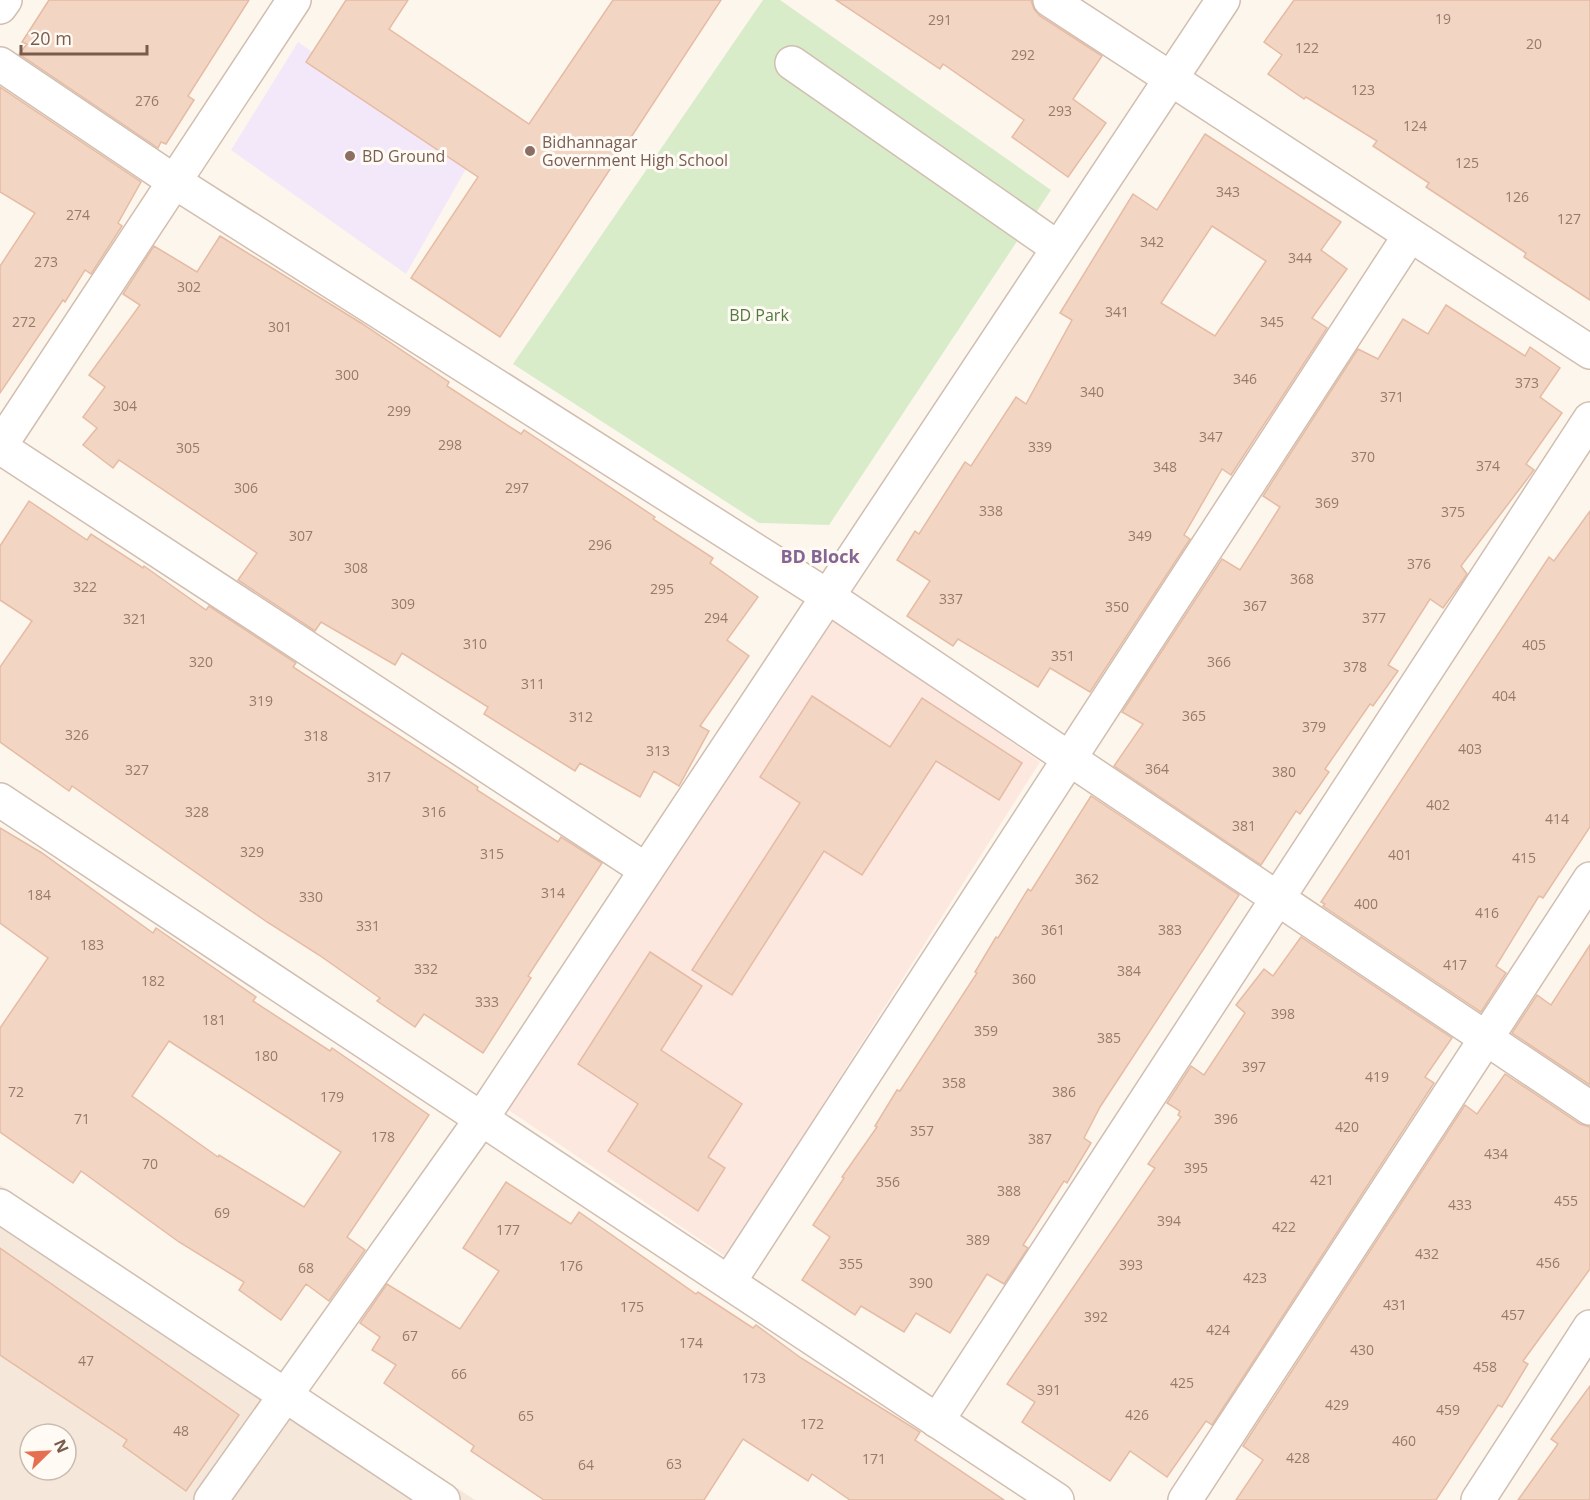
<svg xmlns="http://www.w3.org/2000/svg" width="1590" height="1500" font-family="'Open Sans',sans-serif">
  <rect width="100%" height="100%" fill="#fdf6ec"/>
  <path fill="#f5e8da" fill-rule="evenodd" d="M0 1185 475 1500H0ZM30 1434H66V1470H30Z"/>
  <path fill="#fde8e0" d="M834 618 1040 762 726 1257 507 1109Z"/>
  <path fill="#f3e8fa" d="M298 42 470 162 406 274 231 150Z"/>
  <path fill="#d8ecc9" d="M763 0H780L1051 190 829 525 759 523 513 364Z"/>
  <g fill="#f3d5c3" stroke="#e6bba3" stroke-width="1.5" fill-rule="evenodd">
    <path d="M49 0H249L188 96 194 100 166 144 161 142 158 148 19 54 27 44 22 42Z"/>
    <path d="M346 0H408L389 29 529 124 613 0H721L500 337 411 278 478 177 306 62Z"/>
    <path d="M836 0H1031L1034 9 1040 16 1102 56 1073 99 1106 123 1068 177 1012 137 1024 120 943 64 940 69Z"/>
    <path d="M1294 0H1590V300L1524 257 1526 253 1426 187 1429 183 1373 146 1377 141 1306 97 1304 99 1268 74 1282 55 1264 42Z"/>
    <path d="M0 87 141 182 118 223 122 226 91 274 85 270 65 302 63 300 0 393V266L35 213 0 192Z"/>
    <path d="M1205 134 1341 222 1321 250 1347 269 1312 318 1327 328 1231 475 1222 469 1184 535 1190 539 1090 692 1050 668 1038 687 958 639 953 646 907 616 930 581 897 560 915 531 919 534 965 462 971 466 1016 397 1026 404 1072 320 1060 313 1133 194 1157 210ZM1212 226 1266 261 1215 336 1161 303Z"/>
    <path d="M220 236 361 323 449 382 447 386 521 434 524 430 655 517 653 519 713 558 710 563 758 597 727 640 749 656 700 726 709 731 679 786 654 771 640 797 580 763 575 771 484 714 488 707 402 653 395 665 321 622 315 631 238 580 257 553 119 460 113 468 83 445 97 428 83 417 105 387 89 375 140 305 123 294 154 246 197 272Z"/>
    <path d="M1446 305 1525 356 1530 347 1560 368 1540 397 1562 413 1526 464 1534 470 1461 566 1467 574 1463 580 1443 608 1430 599 1388 665 1398 671 1373 706 1370 704 1325 769 1329 772 1300 814 1296 811 1261 865 1114 766 1143 724 1122 712 1222 559 1240 570 1280 507 1263 496 1358 349 1378 359 1403 319 1428 334Z"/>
    <path d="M29 501 87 540 91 534 143 568 144 566 206 610 209 606 296 663 293 667 478 787 477 790 558 842 561 837 602 863 528 976 531 978 483 1053 424 1014 415 1027 377 1001 380 998 319 955 267 922 72 786 69 791 0 742V667L32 621 0 600V546Z"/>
    <path d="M1590 511V827L1543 898 1539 896 1496 966 1506 973 1481 1012 1323 906 1325 904 1321 902 1549 557 1554 561Z"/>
    <path d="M812 696 890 747 922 698 1022 763 999 800 936 761 862 875 824 851 732 995 692 970 800 803 760 777Z"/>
    <path d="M1091 796 1239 895 1100 1107 1084 1138 1091 1143 1067 1183 1064 1181 1023 1245 1028 1248 1004 1284 987 1274 950 1333 916 1313 904 1332 861 1306 855 1315 802 1280 830 1237 813 1225 844 1178 842 1177 877 1127 875 1126 897 1090 900 1091 977 973 975 972 996 937 998 938 1028 889 1031 891Z"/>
    <path d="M0 828 42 853 153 933 156 928 256 997 253 1001 330 1051 332 1048 429 1115 347 1237 365 1250 329 1301 306 1284 281 1320 239 1290 244 1282 179 1242 81 1171 73 1183 0 1132V1028L48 958 0 923ZM169 1041 341 1152 304 1207 219 1155 218 1157 132 1096Z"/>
    <path d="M1301 937 1452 1038 1425 1077 1434 1083 1212 1425 1206 1421 1167 1477 1130 1451 1110 1481 1022 1422 1035 1402 1007 1384 1155 1168 1148 1164 1181 1117 1178 1115 1180 1111 1167 1103 1191 1066 1204 1075 1245 1013 1236 1005 1264 969 1273 976Z"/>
    <path d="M1590 945V1085L1512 1033 1537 995 1551 1005Z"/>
    <path d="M650 952 702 986 661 1050 742 1104 708 1157 725 1168 698 1211 608 1151 638 1104 578 1064Z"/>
    <path d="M1505 1074 1580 1124 1590 1127V1269L1523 1361 1528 1364 1502 1407 1498 1405 1436 1500H1236L1263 1460 1243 1446 1465 1105 1477 1114Z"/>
    <path d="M506 1182 571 1224 579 1212 696 1294 698 1292 753 1328 756 1325 801 1358 920 1432 915 1440 1004 1500H850L812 1474 808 1481 743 1439 704 1500H544L471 1451 474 1446 384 1383 396 1365 372 1350 380 1337 360 1323 387 1284 460 1329 499 1271 463 1248Z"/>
    <path d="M0 1248 239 1415 186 1491 123 1446 127 1440 0 1355Z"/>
    <path d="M1590 1386V1500H1518L1558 1444 1551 1439Z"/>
  </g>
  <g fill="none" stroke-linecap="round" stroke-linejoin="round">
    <g stroke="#d1beb0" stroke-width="36">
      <g id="minor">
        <path d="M1050 0 1590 352"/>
        <path d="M0 7 5 0"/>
        <path d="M792 63 1058 248"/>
        <path d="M0 64 175 182 827 596 1590 1108"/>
        <path d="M0 446 294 0"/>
        <path d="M0 447 646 870"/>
        <path d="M0 800 1057 1500"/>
        <path d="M0 1206 443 1500"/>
        <path d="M729 1282 1410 235"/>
        <path d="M937 1421 1590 419"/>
        <path d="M211 1500 480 1121 1223 0"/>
        <path d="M1185 1500 1590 879"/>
        <path d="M1478 1500 1590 1327"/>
      </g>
    </g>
    <use href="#minor" stroke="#fff" stroke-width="33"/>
  </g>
  <g fill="#8d6e63" stroke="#fffaf3" stroke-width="2">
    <circle cx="530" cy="151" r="6"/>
    <circle cx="350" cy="156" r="6"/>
  </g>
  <g text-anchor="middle" stroke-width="6" stroke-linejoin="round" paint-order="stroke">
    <g font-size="14" fill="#987a6a">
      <text x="1443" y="24">19</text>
      <text x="940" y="25">291</text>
      <text x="1534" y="49">20</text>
      <text x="1307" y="53">122</text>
      <text x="1023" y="60">292</text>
      <text x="1363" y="95">123</text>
      <text x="147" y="106">276</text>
      <text x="1060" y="116">293</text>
      <text x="1415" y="131">124</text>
      <text x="1467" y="168">125</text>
      <text x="1228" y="197">343</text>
      <text x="1517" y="202">126</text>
      <text x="78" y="220">274</text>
      <text x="1569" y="224">127</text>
      <text x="1152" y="247">342</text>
      <text x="1300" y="263">344</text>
      <text x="46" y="267">273</text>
      <text x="189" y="292">302</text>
      <text x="1117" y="317">341</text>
      <text x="24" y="327">272</text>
      <text x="1272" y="327">345</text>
      <text x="280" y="332">301</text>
      <text x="347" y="380">300</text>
      <text x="1245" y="384">346</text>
      <text x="1527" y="388">373</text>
      <text x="1092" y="397">340</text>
      <text x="1392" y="402">371</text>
      <text x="125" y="411">304</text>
      <text x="399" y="416">299</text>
      <text x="1211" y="442">347</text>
      <text x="450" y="450">298</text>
      <text x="1040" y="452">339</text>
      <text x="188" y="453">305</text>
      <text x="1363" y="462">370</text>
      <text x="1488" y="471">374</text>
      <text x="1165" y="472">348</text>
      <text x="246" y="493">306</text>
      <text x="517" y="493">297</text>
      <text x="1327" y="508">369</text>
      <text x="991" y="516">338</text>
      <text x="1453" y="517">375</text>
      <text x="301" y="541">307</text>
      <text x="1140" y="541">349</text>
      <text x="600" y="550">296</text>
      <text x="1419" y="569">376</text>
      <text x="356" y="573">308</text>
      <text x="1302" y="584">368</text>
      <text x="85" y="592">322</text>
      <text x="662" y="594">295</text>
      <text x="951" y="604">337</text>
      <text x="403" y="609">309</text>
      <text x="1255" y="611">367</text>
      <text x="1117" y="612">350</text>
      <text x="716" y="623">294</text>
      <text x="1374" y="623">377</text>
      <text x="135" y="624">321</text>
      <text x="475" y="649">310</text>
      <text x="1534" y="650">405</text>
      <text x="1063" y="661">351</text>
      <text x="201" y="667">320</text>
      <text x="1219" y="667">366</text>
      <text x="1355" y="672">378</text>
      <text x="533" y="689">311</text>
      <text x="1504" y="701">404</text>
      <text x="261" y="706">319</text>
      <text x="1194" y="721">365</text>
      <text x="581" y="722">312</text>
      <text x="1314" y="732">379</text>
      <text x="77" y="740">326</text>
      <text x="316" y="741">318</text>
      <text x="1470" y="754">403</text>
      <text x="658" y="756">313</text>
      <text x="1157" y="774">364</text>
      <text x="137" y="775">327</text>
      <text x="1284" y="777">380</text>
      <text x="379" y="782">317</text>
      <text x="1438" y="810">402</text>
      <text x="197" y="817">328</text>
      <text x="434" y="817">316</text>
      <text x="1557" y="824">414</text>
      <text x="1244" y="831">381</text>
      <text x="252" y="857">329</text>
      <text x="492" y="859">315</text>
      <text x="1400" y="860">401</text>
      <text x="1524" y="863">415</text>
      <text x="1087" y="884">362</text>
      <text x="553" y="898">314</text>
      <text x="39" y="900">184</text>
      <text x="311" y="902">330</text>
      <text x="1366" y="909">400</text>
      <text x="1487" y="918">416</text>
      <text x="368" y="931">331</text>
      <text x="1053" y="935">361</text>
      <text x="1170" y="935">383</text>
      <text x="92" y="950">183</text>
      <text x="1455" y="970">417</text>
      <text x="426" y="974">332</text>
      <text x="1129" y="976">384</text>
      <text x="1024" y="984">360</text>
      <text x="153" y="986">182</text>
      <text x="487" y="1007">333</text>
      <text x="1283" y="1019">398</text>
      <text x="214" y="1025">181</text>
      <text x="986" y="1036">359</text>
      <text x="1109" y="1043">385</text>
      <text x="266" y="1061">180</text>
      <text x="1254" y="1072">397</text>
      <text x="1377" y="1082">419</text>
      <text x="954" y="1088">358</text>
      <text x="16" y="1097">72</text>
      <text x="1064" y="1097">386</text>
      <text x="332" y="1102">179</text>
      <text x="82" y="1124">71</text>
      <text x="1226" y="1124">396</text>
      <text x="1347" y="1132">420</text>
      <text x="922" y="1136">357</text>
      <text x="383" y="1142">178</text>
      <text x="1040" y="1144">387</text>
      <text x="1496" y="1159">434</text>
      <text x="150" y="1169">70</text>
      <text x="1196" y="1173">395</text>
      <text x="1322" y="1185">421</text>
      <text x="888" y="1187">356</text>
      <text x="1009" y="1196">388</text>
      <text x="1566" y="1206">455</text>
      <text x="1460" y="1210">433</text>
      <text x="222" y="1218">69</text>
      <text x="1169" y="1226">394</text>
      <text x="1284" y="1232">422</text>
      <text x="508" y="1235">177</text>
      <text x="978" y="1245">389</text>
      <text x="1427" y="1259">432</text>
      <text x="1548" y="1268">456</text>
      <text x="851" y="1269">355</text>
      <text x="1131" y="1270">393</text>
      <text x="571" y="1271">176</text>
      <text x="306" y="1273">68</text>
      <text x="1255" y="1283">423</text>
      <text x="921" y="1288">390</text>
      <text x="1395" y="1310">431</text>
      <text x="632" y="1312">175</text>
      <text x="1513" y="1320">457</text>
      <text x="1096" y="1322">392</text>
      <text x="1218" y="1335">424</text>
      <text x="410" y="1341">67</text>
      <text x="691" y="1348">174</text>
      <text x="1362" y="1355">430</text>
      <text x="86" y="1366">47</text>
      <text x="1485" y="1372">458</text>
      <text x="459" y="1379">66</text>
      <text x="754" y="1383">173</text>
      <text x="1182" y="1388">425</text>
      <text x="1049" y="1395">391</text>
      <text x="1337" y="1410">429</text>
      <text x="1448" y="1415">459</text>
      <text x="1137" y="1420">426</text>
      <text x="526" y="1421">65</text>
      <text x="812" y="1429">172</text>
      <text x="181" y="1436">48</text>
      <text x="1404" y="1446">460</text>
      <text x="1298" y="1463">428</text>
      <text x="874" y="1464">171</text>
      <text x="674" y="1469">63</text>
      <text x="586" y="1470">64</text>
    </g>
    <g font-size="16" fill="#785e54" stroke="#fffaf3" text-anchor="start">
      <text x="542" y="148">Bidhannagar<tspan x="542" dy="18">Government High School</tspan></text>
      <text x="362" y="162">BD Ground</text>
    </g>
    <g font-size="16" fill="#537a41" stroke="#fffaf3">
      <text x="759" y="321">BD Park</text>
    </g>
    <g font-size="18" font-weight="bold" fill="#846695" stroke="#fffaf3">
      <text x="820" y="563">BD Block</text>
    </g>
  </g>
  <g transform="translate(48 1452) rotate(66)"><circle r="28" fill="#fffaf3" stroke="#cabbb1" stroke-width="1.5"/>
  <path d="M0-4.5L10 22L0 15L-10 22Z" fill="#e76f51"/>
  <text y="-9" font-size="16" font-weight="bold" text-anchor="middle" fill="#7a5c4d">N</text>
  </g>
  <path d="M21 45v9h126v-9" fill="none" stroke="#7a5c4d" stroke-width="3"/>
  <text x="30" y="45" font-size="18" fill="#7a5c4d" stroke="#fffaf3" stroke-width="4.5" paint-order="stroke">20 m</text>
</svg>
